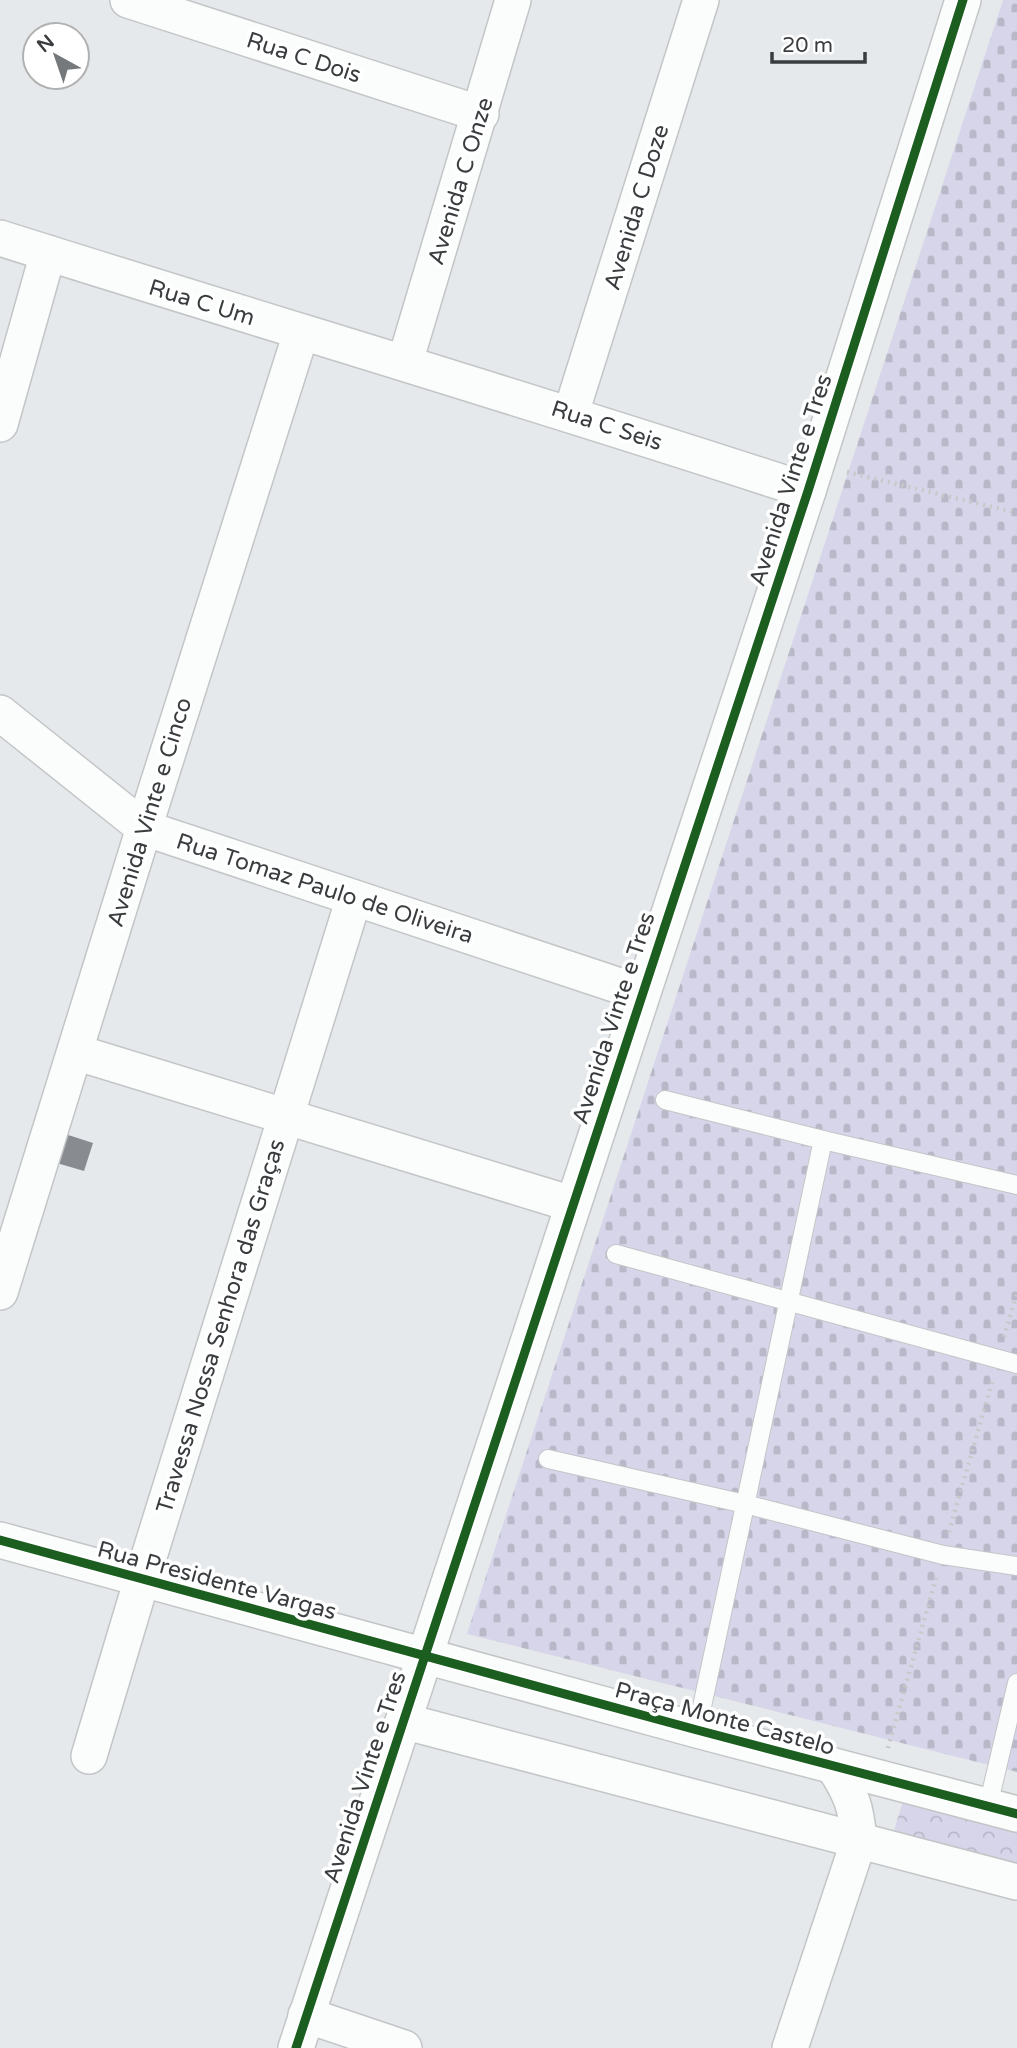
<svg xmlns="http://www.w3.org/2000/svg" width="1017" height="2048" font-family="'Varela Round',sans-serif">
  <defs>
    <pattern id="cemetery-stones" width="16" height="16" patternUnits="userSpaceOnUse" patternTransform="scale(1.75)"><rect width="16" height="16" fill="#d7d5e9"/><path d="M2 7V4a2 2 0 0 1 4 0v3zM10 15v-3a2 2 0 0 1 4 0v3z" fill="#b9b8c9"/></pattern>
    <pattern id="park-crowns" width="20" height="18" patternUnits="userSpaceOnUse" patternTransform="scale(1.75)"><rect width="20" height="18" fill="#d7d5e9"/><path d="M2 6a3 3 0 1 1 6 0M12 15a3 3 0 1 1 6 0" fill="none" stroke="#b9b8c9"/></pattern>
  </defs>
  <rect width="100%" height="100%" fill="#e6e9eb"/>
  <path fill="url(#cemetery-stones)" d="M1003 0H1017V1772L467 1634Z"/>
  <path fill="url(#park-crowns)" d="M905 1794 1017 1823V1868L893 1834Z"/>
  <path fill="#888c91" d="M59 1132 93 1143 84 1171 50 1161Z"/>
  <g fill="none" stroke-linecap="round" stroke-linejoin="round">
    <g stroke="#c3c5c7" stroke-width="20">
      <g id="service">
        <path d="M665 1100 823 1140"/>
        <path d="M616 1254 1017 1364"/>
        <path d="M548 1459 745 1504 943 1555 1017 1566"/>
        <path d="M697 1730 823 1140 1017 1185"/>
        <path d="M988 1806 1017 1683"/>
      </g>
    </g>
    <g stroke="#c3c5c7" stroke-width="38">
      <g id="minor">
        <path d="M128 0 481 114"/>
        <path d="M0 238C269 323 540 403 808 491"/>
        <path d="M405 362 513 0"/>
        <path d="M571 413 701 0"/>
        <path d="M0 424 48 253"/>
        <path d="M0 713 144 828 641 993"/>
        <path d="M75 1052 572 1204"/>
        <path d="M0 1292 144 828 301 333"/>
        <path d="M0 1540 697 1730 1017 1814"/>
        <path d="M403 1721 1017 1882"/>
        <path d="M89 1756 142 1579 354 898"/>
        <path d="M306 2015 404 2048"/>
        <path d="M296 2048 808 491 963 0"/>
        <path d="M790 2048 859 1840C856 1807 852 1795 834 1767"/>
      </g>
    </g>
    <g stroke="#c7c9c9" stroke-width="4.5" stroke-dasharray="2 5" stroke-linecap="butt">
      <path d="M847 472 1017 513"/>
      <path d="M1004 1337 1017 1293"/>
      <path d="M949 1532 992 1382"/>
      <path d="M888 1748 936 1578"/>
    </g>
    <use href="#service" stroke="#fbfcfc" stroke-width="18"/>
    <use href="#minor" stroke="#fbfcfc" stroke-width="35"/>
    <g stroke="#fff" stroke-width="13">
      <g id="cycleway">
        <path d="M0 1540 697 1730 1017 1814"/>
        <path d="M296 2048 808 491 963 0"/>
      </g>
    </g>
    <use href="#cycleway" stroke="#1b5e20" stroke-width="9"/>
  </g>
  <g text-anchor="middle" stroke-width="7" stroke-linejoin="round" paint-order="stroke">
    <g font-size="23" fill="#3a3d3f" stroke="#fff">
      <text transform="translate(304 57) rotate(18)" y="8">Rua C Dois</text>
      <text transform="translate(460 181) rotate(-73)" y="8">Avenida C Onze</text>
      <text transform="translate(636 207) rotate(-73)" y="8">Avenida C Doze</text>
      <text transform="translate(202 302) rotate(17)" y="8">Rua C Um</text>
      <text transform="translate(607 425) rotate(18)" y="8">Rua C Seis</text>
      <text transform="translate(790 480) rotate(-72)" y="8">Avenida Vinte e Tres</text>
      <text transform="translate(149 812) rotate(-73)" y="8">Avenida Vinte e Cinco</text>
      <text transform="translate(325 888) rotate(18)" y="8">Rua Tomaz Paulo de Oliveira</text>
      <text transform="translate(613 1018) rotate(-72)" y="8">Avenida Vinte e Tres</text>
      <text transform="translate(220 1326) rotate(-73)" y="8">Travessa Nossa Senhora das Graças</text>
      <text transform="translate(217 1580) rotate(15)" y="8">Rua Presidente Vargas</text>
      <text transform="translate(725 1718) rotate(15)" y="8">Praça Monte Castelo</text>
      <text transform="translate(364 1777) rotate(-72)" y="8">Avenida Vinte e Tres</text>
    </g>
  </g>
  <g transform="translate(56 56) rotate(320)"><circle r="33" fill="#ffffff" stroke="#b0b1b2" stroke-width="2"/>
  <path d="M0-5L12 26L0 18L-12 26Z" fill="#76797b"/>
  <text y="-10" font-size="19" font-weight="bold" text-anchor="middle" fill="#3a3d3f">N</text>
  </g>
  <path d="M772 52v10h93v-10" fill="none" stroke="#3a3d3f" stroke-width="3.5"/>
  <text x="782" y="52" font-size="21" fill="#3a3d3f" stroke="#ffffff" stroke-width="5" paint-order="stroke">20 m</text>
</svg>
